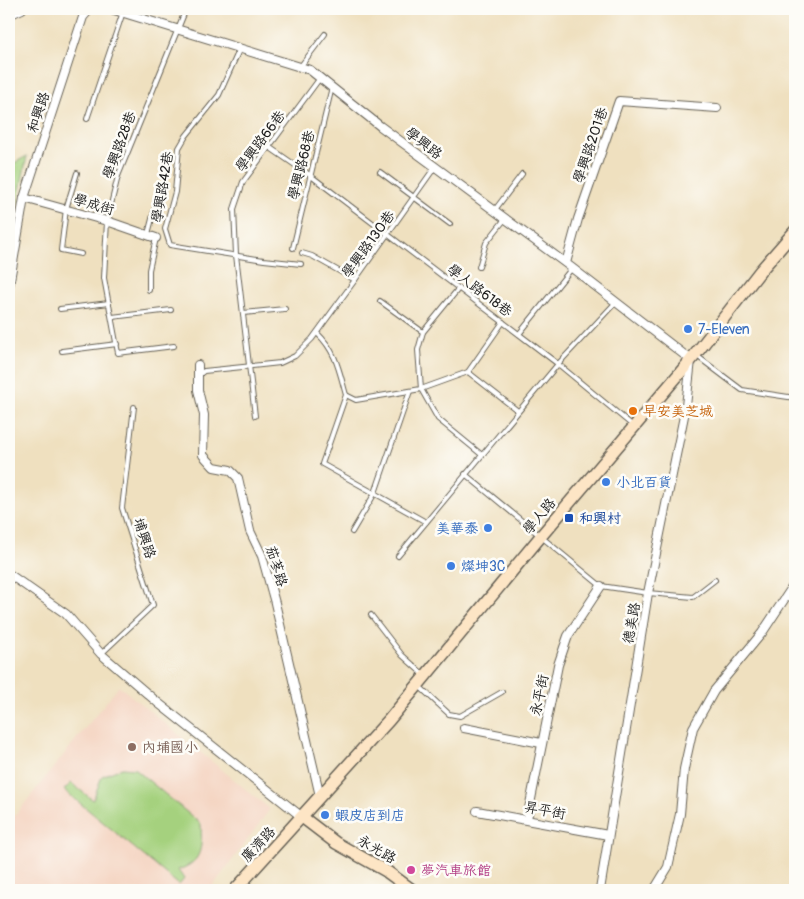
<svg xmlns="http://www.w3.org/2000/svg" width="804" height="899" font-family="Pangolin,'LXGW WenKai TC',sans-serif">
  <rect width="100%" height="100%" fill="#fdfcf7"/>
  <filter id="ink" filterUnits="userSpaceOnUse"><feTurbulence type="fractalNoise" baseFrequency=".02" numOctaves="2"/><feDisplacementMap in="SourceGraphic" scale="10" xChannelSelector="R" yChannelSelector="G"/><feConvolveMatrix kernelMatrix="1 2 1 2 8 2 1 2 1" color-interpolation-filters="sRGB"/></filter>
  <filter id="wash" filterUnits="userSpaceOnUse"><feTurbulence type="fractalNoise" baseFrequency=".0096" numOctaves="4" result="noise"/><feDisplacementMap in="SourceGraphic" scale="20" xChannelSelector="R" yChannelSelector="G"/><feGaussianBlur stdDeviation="1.12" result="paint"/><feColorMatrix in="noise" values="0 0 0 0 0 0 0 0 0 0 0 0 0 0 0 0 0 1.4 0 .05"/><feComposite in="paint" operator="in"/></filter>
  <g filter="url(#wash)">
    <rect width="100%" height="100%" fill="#efe0bf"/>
    <path fill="#f4d3c0" d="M119 686 270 809 210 890H9V823Z"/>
    <g fill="#a5d17e" stroke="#60764d">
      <path d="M27 156 9 245V166Z"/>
      <path d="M122 768 135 769 201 824C202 847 203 862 178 870L184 879 179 885 64 790 71 783 93 800 102 776Z"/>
    </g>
  </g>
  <g filter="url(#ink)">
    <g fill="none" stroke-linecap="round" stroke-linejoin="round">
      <g stroke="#666155" stroke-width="6">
        <g id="lane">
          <path d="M240 48 219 95 186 136 179 148 175 192 165 229 170 245 264 260 301 264"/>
          <path d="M300 67 325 34"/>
          <path d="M87 119 123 12"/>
          <path d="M269 147 311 176 558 364 632 425"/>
          <path d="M380 172 450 224"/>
          <path d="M77 173 66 209 61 250 81 254"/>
          <path d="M494 211 522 174"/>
          <path d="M148 234 157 200"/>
          <path d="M293 248 332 87"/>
          <path d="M302 253 312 256 355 280"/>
          <path d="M479 267 486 243 505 219"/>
          <path d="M459 288 423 332 418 350 421 389 438 419 482 455"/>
          <path d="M149 290V270L156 238"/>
          <path d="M380 301 423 332"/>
          <path d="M60 309 109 303"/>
          <path d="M243 313 285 309"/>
          <path d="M112 317 171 310"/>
          <path d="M317 333C336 351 339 370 346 395"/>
          <path d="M519 334 572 268"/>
          <path d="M174 346 118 353 104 278 107 221 118 176 186 9"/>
          <path d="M62 351 117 344"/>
          <path d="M697 356 742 390 795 398"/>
          <path d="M468 372 503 322"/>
          <path d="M199 375 204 371 280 363 295 356 312 339 355 280 435 167"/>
          <path d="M346 395 322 464 426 522"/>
          <path d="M346 395 356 400 421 389 468 372 518 411"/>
          <path d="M255 416 236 255 234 209 243 182 320 78"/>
          <path d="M465 474 601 586 648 593 693 597 715 580"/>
          <path d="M352 532 375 493 410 391"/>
          <path d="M398 556 558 364 616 302"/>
          <path d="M371 615 402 655 424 675"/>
          <path d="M101 654 153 605 122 508 134 407"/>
          <path d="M419 686 449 714 460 716 502 692"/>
        </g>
      </g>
      <g stroke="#666155" stroke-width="10">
        <g id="street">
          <path d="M111 9 310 70 380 126 572 268 691 360 686 406 648 593 600 890"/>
          <path d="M9 15 22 9"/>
          <path d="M24 198 107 221 156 238"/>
          <path d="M566 263 578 219 619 101 717 108"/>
          <path d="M9 286 24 198 83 17 90 9"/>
          <path d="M198 365V390L204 415 203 455 214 467 230 470 238 478 250 531 262 556 275 603 320 796"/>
          <path d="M9 574 66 614 101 654 157 702 302 817"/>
          <path d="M464 728 541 743"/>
          <path d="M477 811 608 835"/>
          <path d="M527 819 558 665 568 636 601 586"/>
          <path d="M654 890 668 867 680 814 684 769 693 728 714 691 762 633 795 583"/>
        </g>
      </g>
      <g stroke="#666155" stroke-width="14">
        <g id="secondary">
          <path d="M302 817 336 843 386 871 412 890"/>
          <path d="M235 890 389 720 541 536 691 360 761 270 795 231"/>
        </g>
      </g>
      <use href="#lane" stroke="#fff" stroke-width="4"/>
      <use href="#street" stroke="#fff" stroke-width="8"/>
      <use href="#secondary" stroke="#fde5c5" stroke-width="11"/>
    </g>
  </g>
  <g fill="#3f7fe0" stroke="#fdfcf7" stroke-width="2">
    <circle cx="688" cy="329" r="5"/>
    <circle cx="606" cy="482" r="5"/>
    <circle cx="488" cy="528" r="5"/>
    <circle cx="451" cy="566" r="5"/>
    <circle cx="325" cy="815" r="5"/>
  </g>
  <circle fill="#e8710a" stroke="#fdfcf7" stroke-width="2" cx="633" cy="411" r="5"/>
  <rect fill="#1a4fb4" stroke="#fdfcf7" stroke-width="2" x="564" y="513" width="10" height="10" rx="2.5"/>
  <circle fill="#8d6e63" stroke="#fdfcf7" stroke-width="2" cx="132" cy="747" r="5"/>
  <circle fill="#d1479c" stroke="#fdfcf7" stroke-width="2" cx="411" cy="870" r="5"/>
  <g text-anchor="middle" stroke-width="5" stroke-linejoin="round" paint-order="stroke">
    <g font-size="14" fill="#1c1c1c" stroke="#fdfcf7">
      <text transform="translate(38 112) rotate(-72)" y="5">和興路</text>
      <text transform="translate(260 141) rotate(-53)" y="5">學興路66巷</text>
      <text transform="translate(424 143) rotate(37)" y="5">學興路</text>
      <text transform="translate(119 145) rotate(-70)" y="5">學興路28巷</text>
      <text transform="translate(590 145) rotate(-71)" y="5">學興路201巷</text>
      <text transform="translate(301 165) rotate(-76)" y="5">學興路68巷</text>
      <text transform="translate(162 187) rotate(-81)" y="5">學興路42巷</text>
      <text transform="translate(94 204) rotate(16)" y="5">學成街</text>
      <text transform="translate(368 244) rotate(-54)" y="5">學興路130巷</text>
      <text transform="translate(480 290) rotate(37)" y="5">學人路618巷</text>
      <text transform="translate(539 516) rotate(-50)" y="5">學人路</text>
      <text transform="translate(145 538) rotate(72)" y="5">埔興路</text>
      <text transform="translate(277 566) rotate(73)" y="5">茄苳路</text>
      <text transform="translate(631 623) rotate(-80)" y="5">德美路</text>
      <text transform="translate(539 695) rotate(-78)" y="5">永平街</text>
      <text transform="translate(545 810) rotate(11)" y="5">昇平街</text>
      <text transform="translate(258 844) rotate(-47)" y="5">廣濟路</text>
      <text transform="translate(377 849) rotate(30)" y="5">永光路</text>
    </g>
    <g font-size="14" fill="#366cbe" stroke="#fdfcf7" text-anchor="start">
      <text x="698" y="334">7-Eleven</text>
      <text x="616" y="487">小北百貨</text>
      <text x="478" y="533" text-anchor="end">美華泰</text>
      <text x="461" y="571">燦坤3C</text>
      <text x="335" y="820">蝦皮店到店</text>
    </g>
    <g font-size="14" fill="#c56008" stroke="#fdfcf7" text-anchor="start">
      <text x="643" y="416">早安美芝城</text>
    </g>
    <g font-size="14" fill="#164399" stroke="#fdfcf7" text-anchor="start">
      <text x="579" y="523">和興村</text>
    </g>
    <g font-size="14" fill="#785e54" stroke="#fdfcf7" text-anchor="start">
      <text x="142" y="752">內埔國小</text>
    </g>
    <g font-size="14" fill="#b23c85" stroke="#fdfcf7" text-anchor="start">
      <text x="421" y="875">夢汽車旅館</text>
    </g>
  </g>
  <rect width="804" height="899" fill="none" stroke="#fdfcf7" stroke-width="30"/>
</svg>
